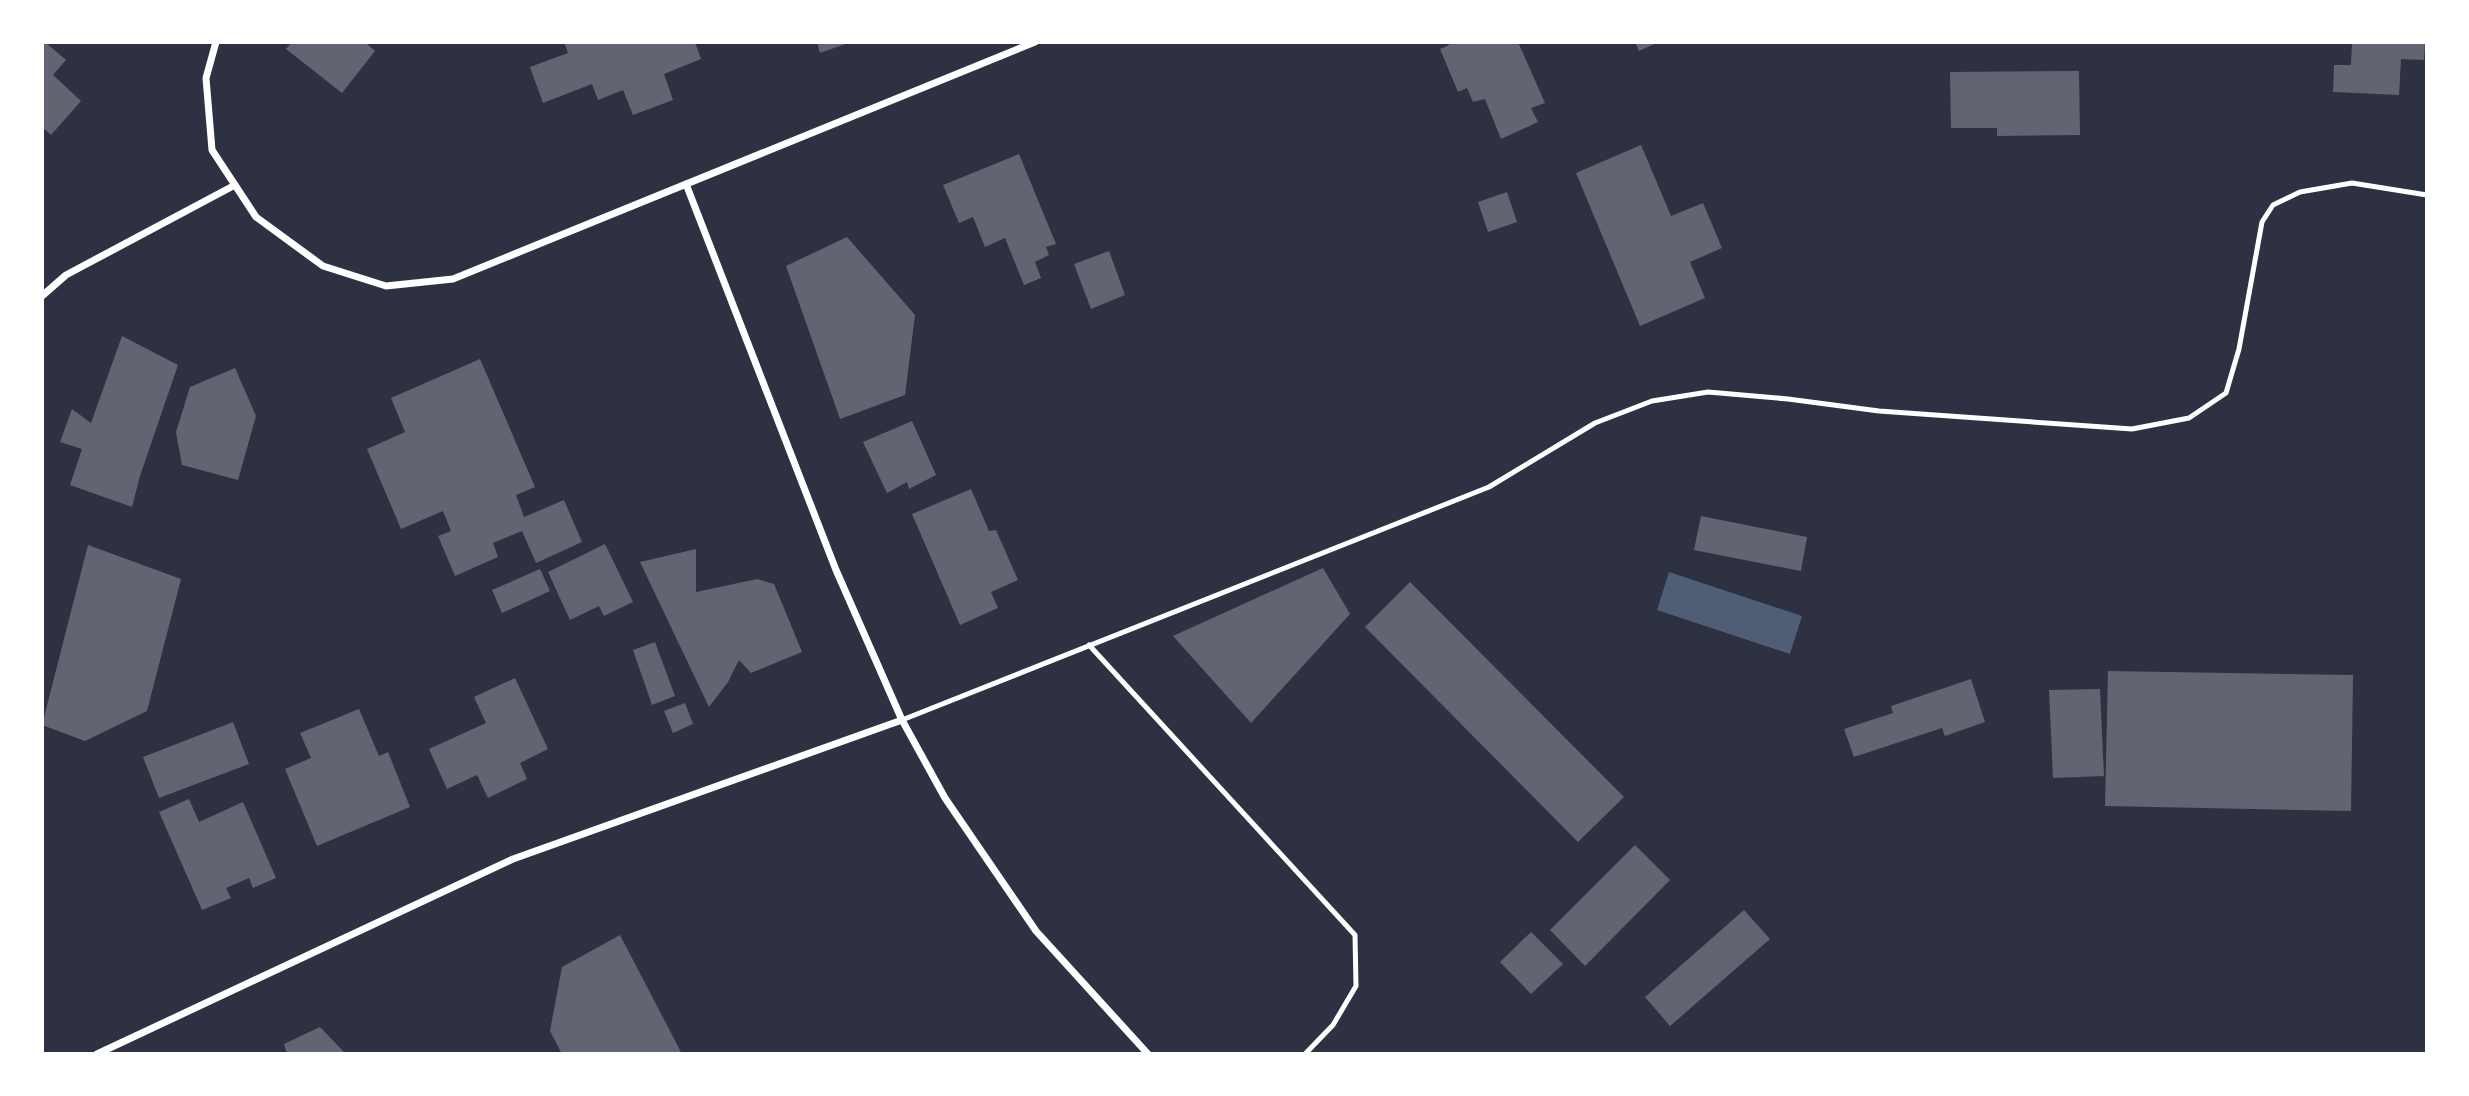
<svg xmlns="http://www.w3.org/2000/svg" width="2469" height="1096" font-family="'Source Sans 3',sans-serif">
  <rect width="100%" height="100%" fill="#2d3142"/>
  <path fill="#4f5d75" d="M1669 572 1802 616 1790 654 1657 610Z"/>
  <g fill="#626471">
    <path d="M42 42H45L66 60 53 75 81 101 51 135 42 127Z"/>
    <path d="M292 42H370L368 45 375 51 342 93 286 49Z"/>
    <path d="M564 42H695L701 59 664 74 673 100 633 115 623 90 598 100 592 84 543 103 530 67 568 53Z"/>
    <path d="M817 42H851L820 53Z"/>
    <path d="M1448 42H1518L1545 103 1531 108 1538 122 1501 139 1485 99 1473 102 1467 88 1458 92 1440 49 1449 45Z"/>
    <path d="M1635 42H1659L1639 51Z"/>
    <path d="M2352 42H2425L2424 60 2401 59 2399 95 2333 92 2334 65H2351Z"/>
    <path d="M2079 71 2080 135 1997 136V128H1951L1950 72Z"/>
    <path d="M1641 145 1671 216 1703 203 1722 248 1690 262 1705 298 1640 326 1576 173Z"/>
    <path d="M1019 154 1056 244 1046 247 1049 255 1035 262 1041 278 1024 285 1005 238 985 247 973 217 959 223 943 185Z"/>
    <path d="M1507 192 1517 222 1488 232 1478 202Z"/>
    <path d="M847 237 915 315 905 395 840 419 786 266Z"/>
    <path d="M1109 251 1125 295 1091 309 1074 264Z"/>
    <path d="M122 336 178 365 140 476 132 507 70 485 82 449 60 442 72 409 91 423Z"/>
    <path d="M480 359 535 487 516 495 524 517 564 500 582 542 536 563 522 531 493 543 498 557 455 576 438 536 451 531 443 511 401 529 367 449 405 432 391 398Z"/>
    <path d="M235 368 256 416 238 480 182 465 176 432 190 387Z"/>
    <path d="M912 421 936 475 909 489 907 482 887 493 863 442Z"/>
    <path d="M971 489 989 531 996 530 1018 580 991 592 998 608 960 625 912 514Z"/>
    <path d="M1701 516 1807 537 1801 571 1694 550Z"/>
    <path d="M605 544 633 602 604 616 599 606 570 620 548 572Z"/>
    <path d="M88 545 181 579 147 711 85 741 42 725Z"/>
    <path d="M696 549V592L757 579 774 584 802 652 751 673 739 660 728 682 709 707 640 562Z"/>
    <path d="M1323 568 1350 614 1251 723 1173 636Z"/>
    <path d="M540 569 550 591 502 613 492 590Z"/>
    <path d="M1410 582 1624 797 1578 842 1365 627Z"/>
    <path d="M655 642 675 696 652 705 633 650Z"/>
    <path d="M2108 671 2353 675 2351 811 2105 806Z"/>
    <path d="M515 678 548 749 520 763 527 779 488 798 477 775 447 789 429 749 486 723 474 697Z"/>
    <path d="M1971 679 1985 722 1945 736 1942 728 1854 757 1844 729 1893 713 1891 706Z"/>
    <path d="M2100 689 2104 776 2053 778 2049 690Z"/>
    <path d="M685 703 693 724 673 733 664 711Z"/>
    <path d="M359 709 379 756 388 752 410 807 317 846 285 769 311 758 300 733Z"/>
    <path d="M233 722 249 764 159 798 143 757Z"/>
    <path d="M189 799 199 822 243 802 276 878 253 888 249 878 226 888 231 898 202 910 159 812Z"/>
    <path d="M1635 845 1670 880 1585 966 1550 930Z"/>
    <path d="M1744 910 1770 939 1670 1026 1645 997Z"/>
    <path d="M1531 932 1563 964 1531 994 1500 962Z"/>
    <path d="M620 935 682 1054H562L550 1031 562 967Z"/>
    <path d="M320 1027 346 1054H287L284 1044Z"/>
  </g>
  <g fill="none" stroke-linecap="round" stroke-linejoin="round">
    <g stroke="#fff" stroke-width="5">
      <path d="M1089 645 1355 935 1356 986 1333 1025 1305 1054"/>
      <path d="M902 720 1489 487 1595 423 1652 401 1708 392 1788 399 1879 411 2132 429 2189 418 2226 393 2239 349 2262 222 2273 205 2300 192 2352 183 2427 195"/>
    </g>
    <g stroke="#fff" stroke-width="7">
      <path d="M216 42 206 78 212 150 256 217 323 266 386 286 453 279 1035 42"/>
      <path d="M686 184 836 570 902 720 945 798 1036 931 1148 1054"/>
      <path d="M42 296 66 275 235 185"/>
      <path d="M97 1054 513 859 902 720"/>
    </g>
  </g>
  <rect width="2469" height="1096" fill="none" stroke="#ffffff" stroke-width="88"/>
</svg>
